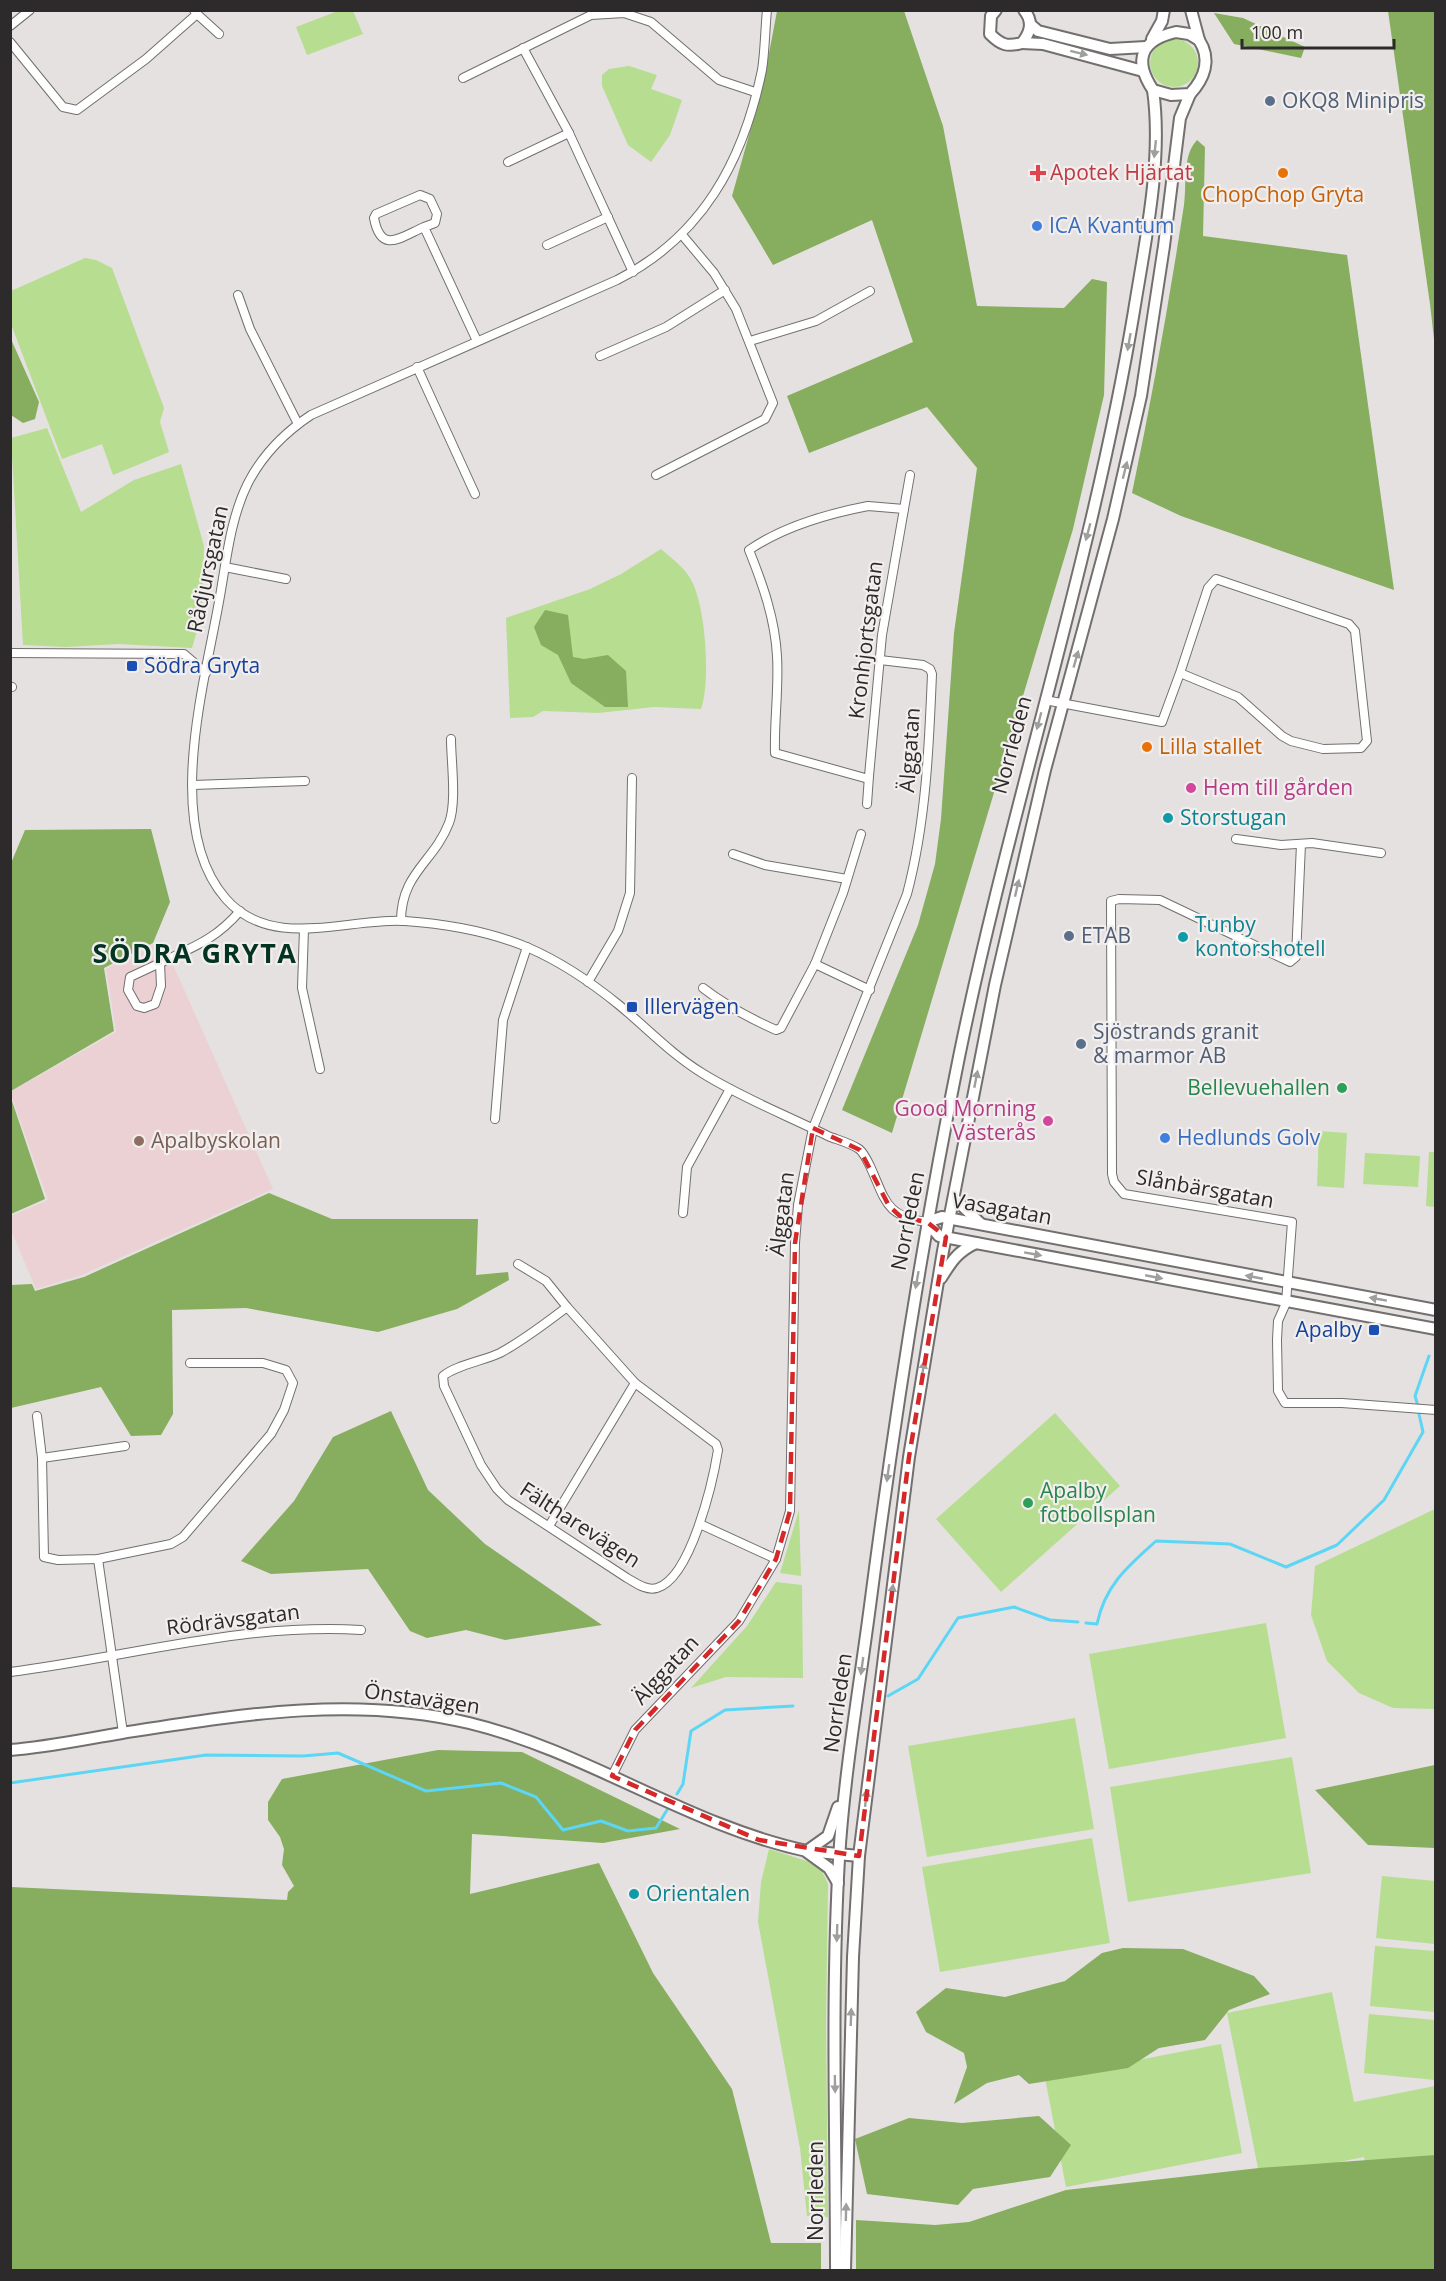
<svg xmlns="http://www.w3.org/2000/svg" width="1446" height="2281" font-family="'Open Sans',sans-serif">
  <rect width="100%" height="100%" fill="#e5e1e0"/>
  <path fill="#ebd1d3" d="M162 940 273 1189 82 1275 36 1289 11 1230V1216L48 1200 10 1092 116 1032 106 969Z"/>
  <g fill="#b7dd90">
    <path d="M338 11H353L363 34 307 55 296 27Z"/>
    <circle cx="1174" cy="63" r="24"/>
    <path d="M629 66 657 75 651 89 682 100 670 135 651 162 628 145 602 86V75L609 69Z"/>
    <path d="M85 258 96 260 112 268 164 408 160 422 169 452 113 475 102 444 62 459 11 324V291Z"/>
    <path d="M47 428 81 512 134 480 181 464 204 546 202 613 192 648 119 644 66 647 23 645 11 438Z"/>
    <path d="M661 549C670 557 681 565 688 575 706 598 711 682 701 709L654 707 598 713 543 711 533 717 510 718 506 618 590 589 621 574Z"/>
    <path d="M1319 1131 1347 1133 1344 1188 1317 1186Z"/>
    <path d="M1429 1152H1435V1207L1426 1206Z"/>
    <path d="M1365 1153 1420 1156 1418 1187 1363 1184Z"/>
    <path d="M1055 1413 1120 1486 1001 1592 936 1519Z"/>
    <path d="M1435 1509V1709L1393 1708 1359 1693 1327 1661 1311 1615 1315 1566Z"/>
    <path d="M799 1510 801 1576 780 1573Z"/>
    <path d="M776 1582 802 1585 803 1678 726 1677 691 1688 747 1626Z"/>
    <path d="M1266 1623 1286 1738 1109 1769 1089 1654Z"/>
    <path d="M1075 1718 1094 1829 927 1857 908 1746Z"/>
    <path d="M1292 1757 1311 1873 1128 1902 1110 1787Z"/>
    <path d="M1092 1838 1110 1943 940 1972 922 1867Z"/>
    <path d="M769 1849 819 1865 828 1884 826 2023 828 2217 807 2216 800 2148 758 1922 761 1882Z"/>
    <path d="M1382 1876 1435 1881V1944L1376 1938Z"/>
    <path d="M1375 1946 1435 1951V2012L1370 2006Z"/>
    <path d="M1332 1992 1354 2102 1435 2086V2155L1366 2168 1364 2157 1260 2178 1227 2013Z"/>
    <path d="M1369 2014 1435 2020V2080L1364 2073Z"/>
    <path d="M1221 2044 1242 2153 1066 2187 1045 2078Z"/>
  </g>
  <g fill="#87ad5e">
    <path d="M777 11H904L943 126 977 306 1064 308 1092 279 1107 282 1104 395 1073 529 892 1133 842 1110 918 925 935 864 941 819 954 633 977 468 927 407 809 453 787 396 913 342 872 220 773 265 732 196 763 85Z"/>
    <path d="M1388 11H1435V348L1430 304Z"/>
    <path d="M1214 13 1243 18 1305 47 1301 58 1234 44Z"/>
    <path d="M1197 140 1205 147 1203 236 1347 255 1394 590 1181 516 1132 493C1152 398 1169 302 1184 205 1187 183 1182 156 1197 140Z"/>
    <path d="M10 337 39 402 35 419 23 423 11 415Z"/>
    <path d="M545 610 568 615 573 657 584 659 608 655 626 671 628 707H605L571 683 558 655 541 645 534 627Z"/>
    <path d="M151 829 170 902 153 943 104 968 114 1031 11 1091V863L25 830Z"/>
    <path d="M11 1098 45 1199 11 1214H10Z"/>
    <path d="M269 1193 332 1219H478L476 1275 508 1272 509 1280 457 1309 378 1332 246 1308 172 1310 173 1414 161 1435 131 1436 101 1387 11 1408V1285L32 1284 35 1291 84 1277Z"/>
    <path d="M391 1411 428 1490 485 1544 602 1625 505 1640 466 1630 427 1638 410 1631 368 1569 271 1574 241 1561 294 1501 333 1437Z"/>
    <path d="M438 1750 522 1752 680 1829 603 1843 472 1834 470 1894 599 1863 653 1973 732 2089 771 2243H821V2270H11V1887L287 1900 288 1892 294 1886 282 1865 284 1849 280 1837 268 1820V1802L282 1779Z"/>
    <path d="M1435 1765V1848L1368 1845 1315 1790Z"/>
    <path d="M1123 1948 1183 1949 1254 1976 1270 1994 1229 2010 1205 2040 1159 2048 1128 2068 1029 2084 1019 2075 987 2083 954 2104 967 2067 964 2053 926 2032 916 2012 946 1988 1005 1997 1065 1981 1102 1953Z"/>
    <path d="M1039 2116 1071 2145 1050 2177 973 2189 958 2205 867 2194 855 2139 909 2118 962 2123Z"/>
    <path d="M1435 2155V2270H856V2220L935 2225 969 2222 1066 2190 1259 2168Z"/>
  </g>
  <g fill="none" stroke-linecap="round" stroke-linejoin="round">
    <g stroke="#5cd6f4" stroke-width="3">
      <path d="M1418 1406 1415 1396 1429 1356"/>
      <path d="M1086 1623 1097 1624C1105 1585 1128 1566 1156 1541L1230 1544 1286 1567 1337 1545 1384 1500 1423 1432 1419 1414"/>
      <path d="M888 1696 918 1679 958 1618 1014 1607 1050 1620 1078 1622"/>
      <path d="M10 1783 206 1755 303 1756 338 1753 426 1791 501 1783 536 1797 563 1830 601 1821 628 1831 656 1828 667 1810"/>
      <path d="M677 1794 683 1784 691 1731 725 1710 793 1706"/>
    </g>
    <g stroke="#726f6e" stroke-width="10">
      <g id="minor">
        <path d="M767 10C765 30 765 51 762 70 743 162 702 237 617 280L311 415C284 433 263 454 248 483 229 521 226 566 218 607 203 689 164 829 226 899 272 951 346 918 405 921 448 924 489 931 529 948 561 962 592 983 619 1005 647 1028 671 1054 702 1073 742 1098 786 1115 828 1136 838 1140 850 1143 859 1149 864 1153 867 1160 870 1166 886 1201 885 1216 927 1222"/>
        <path d="M197 14 219 34"/>
        <path d="M10 26 30 10"/>
        <path d="M10 42 63 107 77 110 146 59 197 14 194 10"/>
        <path d="M523 48 569 133 633 272"/>
        <path d="M463 78 591 15 624 13 651 22 719 80 755 92"/>
        <path d="M508 162 569 133"/>
        <path d="M424 227C401 237 381 255 374 218L376 214 420 195 430 199 437 214 435 223 424 227 477 341"/>
        <path d="M547 245 608 217"/>
        <path d="M238 295 250 329 298 424"/>
        <path d="M750 341 816 321 870 291"/>
        <path d="M600 356 666 327 725 290"/>
        <path d="M417 367 475 494"/>
        <path d="M656 475 765 419 773 403 736 309 714 273 683 236"/>
        <path d="M868 506 904 509 882 635 869 776 865 778 775 753C774 721 779 688 777 656 775 619 763 585 749 550 784 526 826 514 868 506Z"/>
        <path d="M904 509 910 475"/>
        <path d="M225 567 286 579"/>
        <path d="M10 653 184 654 206 673"/>
        <path d="M10 687H12"/>
        <path d="M1045 700 1162 722 1180 673 1238 697 1282 736 1291 741 1323 749 1361 748 1367 741 1355 631 1349 624 1216 579 1208 588 1180 673"/>
        <path d="M193 785 305 781"/>
        <path d="M867 804 869 776"/>
        <path d="M1236 839 1281 845 1312 843 1381 853"/>
        <path d="M1301 844 1296 957 1290 962 1160 900 1119 899 1111 901 1112 1174 1114 1182 1124 1194 1292 1222 1286 1303 1278 1321 1277 1340 1278 1391 1285 1403H1342L1436 1410"/>
        <path d="M733 854 765 865 847 879"/>
        <path d="M401 921C401 873 434 862 449 823 457 802 451 761 451 739"/>
        <path d="M304 929 302 988 320 1069"/>
        <path d="M160 963 130 977 128 990 137 1006 144 1008 155 1004 161 986 160 963C193 947 215 940 240 911"/>
        <path d="M815 964 870 990"/>
        <path d="M588 982 618 931 630 893 632 778"/>
        <path d="M703 988C725 1005 749 1018 776 1030L781 1028 815 964 843 893 861 834"/>
        <path d="M495 1119 503 1020 527 947"/>
        <path d="M683 1213 687 1167 730 1089"/>
        <path d="M518 1264 546 1281 567 1307"/>
        <path d="M567 1307 635 1383 716 1444 718 1450C713 1481 691 1578 657 1588 646 1591 636 1583 627 1578L508 1500 497 1489 481 1465 444 1386 443 1376C456 1365 483 1361 500 1353 524 1340 546 1323 567 1307Z"/>
        <path d="M37 1416 42 1458 44 1557 58 1560 98 1559 171 1544 183 1537 271 1434 284 1410 293 1383 286 1370 263 1363H190"/>
        <path d="M42 1458 125 1446"/>
        <path d="M702 1525 776 1559"/>
        <path d="M549 1526 635 1383"/>
        <path d="M98 1559 123 1733"/>
        <path d="M10 1672C128 1657 242 1623 361 1630"/>
        <path d="M612 1776 635 1730 739 1621 776 1559 790 1511 795 1243 798 1205 813 1128 907 894C926 822 929 748 932 674L930 669 923 665 880 660"/>
      </g>
    </g>
    <g stroke="#726f6e" stroke-width="14">
      <g id="tertiary">
        <path d="M996 10 991 16 990 34C1001 45 1007 47 1022 43 1030 33 1034 22 1024 10"/>
        <path d="M1031 25 1038 31 1110 49 1146 47"/>
        <path d="M1022 43 1043 44 1143 71"/>
        <path d="M1436 1310 942 1217 927 1222 939 1236 976 1243 1436 1329"/>
        <path d="M10 1750C48 1747 85 1739 122 1733 237 1715 354 1695 469 1723 586 1751 689 1826 807 1851"/>
      </g>
    </g>
    <g stroke="#726f6e" stroke-width="14">
      <g id="secondary">
        <path d="M1191 10 1199 40"/>
        <path d="M1176 32 1189 34 1199 40C1212 60 1204 79 1190 94L1171 95 1153 90C1133 60 1141 40 1176 32Z"/>
        <path d="M1152 39 1162 21 1164 10"/>
        <path d="M954 1198 981 1224"/>
        <path d="M941 1278C951 1262 958 1251 976 1243"/>
        <path d="M807 1851 828 1836 838 1807"/>
        <path d="M807 1851 859 1856"/>
        <path d="M807 1852 829 1868 838 1883"/>
        <path d="M836 2270C836 2134 831 1996 839 1859 844 1775 859 1690 870 1606 894 1422 922 1239 959 1057 1010 807 1092 563 1134 311 1145 242 1163 160 1153 90"/>
        <path d="M845 2270 853 1957 859 1856 909 1457 943 1251 995 985 1045 770 1113 519 1141 396 1164 246 1180 118 1190 94"/>
      </g>
    </g>
    <use href="#minor" stroke="#fff" stroke-width="8"/>
    <use href="#tertiary" stroke="#fff" stroke-width="10"/>
    <use href="#secondary" stroke="#fff" stroke-width="10"/>
  </g>
  <defs><path id="oneway-solid" d="M-6-.8H1V-3.2L6.5 0L1 3.2V.8H-6Z" transform="scale(1.5)"/></defs>
  <g fill="#a09f9f">
    <use href="#oneway-solid" transform="translate(1079 53) rotate(14)"/>
    <use href="#oneway-solid" transform="translate(1155 149) rotate(96)"/>
    <use href="#oneway-solid" transform="translate(1129 342) rotate(100)"/>
    <use href="#oneway-solid" transform="translate(1125 470) rotate(-76)"/>
    <use href="#oneway-solid" transform="translate(1088 532) rotate(105)"/>
    <use href="#oneway-solid" transform="translate(1076 659) rotate(-74)"/>
    <use href="#oneway-solid" transform="translate(1039 721) rotate(105)"/>
    <use href="#oneway-solid" transform="translate(1017 888) rotate(-77)"/>
    <use href="#oneway-solid" transform="translate(976 1079) rotate(-79)"/>
    <use href="#oneway-solid" transform="translate(1033 1254) rotate(10)"/>
    <use href="#oneway-solid" transform="translate(1154 1277) rotate(11)"/>
    <use href="#oneway-solid" transform="translate(1254 1277) rotate(-169)"/>
    <use href="#oneway-solid" transform="translate(917 1280) rotate(100)"/>
    <use href="#oneway-solid" transform="translate(1378 1299) rotate(-170)"/>
    <use href="#oneway-solid" transform="translate(923 1370) rotate(-81)"/>
    <use href="#oneway-solid" transform="translate(888 1473) rotate(98)"/>
    <use href="#oneway-solid" transform="translate(892 1593) rotate(-83)"/>
    <use href="#oneway-solid" transform="translate(862 1666) rotate(98)"/>
    <use href="#oneway-solid" transform="translate(866 1798) rotate(-84)"/>
    <use href="#oneway-solid" transform="translate(837 1933) rotate(92)"/>
    <use href="#oneway-solid" transform="translate(851 2017) rotate(-88)"/>
    <use href="#oneway-solid" transform="translate(835 2084) rotate(89)"/>
    <use href="#oneway-solid" transform="translate(846 2212) rotate(-89)"/>
  </g>
  <path fill="none" stroke="#d62828" stroke-width="4.5" stroke-dasharray="12 8" stroke-linejoin="round" d="M813 1128 860 1150 889 1206 901 1217 927 1222 946 1237 909 1457 859 1856 759 1840 612 1776 635 1730 739 1621 776 1559 790 1511 795 1243Z"/>
  <g fill="#5c6f8a" stroke="#f2eeed" stroke-width="2">
    <circle cx="1270" cy="101" r="6"/>
    <circle cx="1069" cy="936" r="6"/>
    <circle cx="1081" cy="1044" r="6"/>
  </g>
  <path fill="#e0444e" stroke="#f2eeed" stroke-width="2" d="M1035 164h6v6h6v6h-6v6h-6v-6h-6v-6h6z"/>
  <g fill="#e8710a" stroke="#f2eeed" stroke-width="2">
    <circle cx="1283" cy="173" r="6"/>
    <circle cx="1147" cy="747" r="6"/>
  </g>
  <g fill="#3f7fe0" stroke="#f2eeed" stroke-width="2">
    <circle cx="1037" cy="226" r="6"/>
    <circle cx="1165" cy="1138" r="6"/>
  </g>
  <g fill="#1a4fb4" stroke="#f2eeed" stroke-width="2">
    <rect x="126" y="660" width="12" height="12" rx="3"/>
    <rect x="626" y="1001" width="12" height="12" rx="3"/>
    <rect x="1368" y="1324" width="12" height="12" rx="3"/>
  </g>
  <g fill="#d1479c" stroke="#f2eeed" stroke-width="2">
    <circle cx="1191" cy="788" r="6"/>
    <circle cx="1048" cy="1121" r="6"/>
  </g>
  <g fill="#0f9aa8" stroke="#f2eeed" stroke-width="2">
    <circle cx="1168" cy="818" r="6"/>
    <circle cx="1183" cy="937" r="6"/>
    <circle cx="634" cy="1894" r="6"/>
  </g>
  <g fill="#2e9e5b" stroke="#f2eeed" stroke-width="2">
    <circle cx="1342" cy="1088" r="6"/>
    <circle cx="1028" cy="1503" r="6"/>
  </g>
  <circle fill="#8d6e63" stroke="#f2eeed" stroke-width="2" cx="139" cy="1141" r="6"/>
  <g text-anchor="middle" stroke-width="4.5" stroke-linejoin="round" paint-order="stroke">
    <g font-size="21" fill="#4e5e75" stroke="#f2eeed" text-anchor="start">
      <text x="1282" y="108">OKQ8 Minipris</text>
      <text x="1081" y="943">ETAB</text>
      <text x="1093" y="1039">Sjöstrands granit<tspan x="1093" dy="24">&amp; marmor AB</tspan></text>
    </g>
    <g font-size="21" fill="#be3a42" stroke="#f2eeed" text-anchor="start">
      <text x="1050" y="180">Apotek Hjärtat</text>
    </g>
    <g font-size="21" fill="#c56008" stroke="#f2eeed">
      <text x="1283" y="202">ChopChop Gryta</text>
      <text x="1159" y="754" text-anchor="start">Lilla stallet</text>
    </g>
    <g font-size="21" fill="#366cbe" stroke="#f2eeed" text-anchor="start">
      <text x="1049" y="233">ICA Kvantum</text>
      <text x="1177" y="1145">Hedlunds Golv</text>
    </g>
    <g font-size="21" fill="#2c2a2a" stroke="#f2eeed">
      <text transform="translate(208 569) rotate(-78)" y="7">Rådjursgatan</text>
      <text transform="translate(866 640) rotate(-83)" y="7">Kronhjortsgatan</text>
      <text transform="translate(1012 745) rotate(-75)" y="7">Norrleden</text>
      <text transform="translate(910 750) rotate(-86)" y="7">Älggatan</text>
      <text transform="translate(1205 1189) rotate(10)" y="7">Slånbärsgatan</text>
      <text transform="translate(1002 1209) rotate(10)" y="7">Vasagatan</text>
      <text transform="translate(782 1214) rotate(-83)" y="7">Älggatan</text>
      <text transform="translate(908 1221) rotate(-79)" y="7">Norrleden</text>
      <text transform="translate(580 1525) rotate(33)" y="7">Fältharevägen</text>
      <text transform="translate(233 1620) rotate(-7)" y="7">Rödrävsgatan</text>
      <text transform="translate(666 1670) rotate(-47)" y="7">Älggatan</text>
      <text transform="translate(422 1699) rotate(8)" y="7">Önstavägen</text>
      <text transform="translate(838 1703) rotate(-82)" y="7">Norrleden</text>
      <text transform="translate(816 2191) rotate(-90)" y="7">Norrleden</text>
    </g>
    <g font-size="21" fill="#164399" stroke="#f2eeed" text-anchor="start">
      <text x="144" y="673">Södra Gryta</text>
      <text x="644" y="1014">Illervägen</text>
      <text x="1362" y="1337" text-anchor="end">Apalby</text>
    </g>
    <g font-size="21" fill="#b23c85" stroke="#f2eeed" text-anchor="start">
      <text x="1203" y="795">Hem till gården</text>
      <text x="1036" y="1116" text-anchor="end">Good Morning<tspan x="1036" dy="24">Västerås</tspan></text>
    </g>
    <g font-size="21" fill="#0d838f" stroke="#f2eeed" text-anchor="start">
      <text x="1180" y="825">Storstugan</text>
      <text x="1195" y="932">Tunby<tspan x="1195" dy="24">kontorshotell</tspan></text>
      <text x="646" y="1901">Orientalen</text>
    </g>
    <g font-size="21" fill="#27864d" stroke="#f2eeed" text-anchor="end">
      <text x="1330" y="1095">Bellevuehallen</text>
      <text x="1040" y="1498" text-anchor="start">Apalby<tspan x="1040" dy="24">fotbollsplan</tspan></text>
    </g>
    <g font-size="21" fill="#785e54" stroke="#f2eeed" text-anchor="start">
      <text x="151" y="1148">Apalbyskolan</text>
    </g>
    <g font-size="27" font-weight="bold" letter-spacing="1.5" fill="#033423" stroke="#f2eeed">
      <text x="195" y="963">SÖDRA GRYTA</text>
    </g>
  </g>
  <rect width="1446" height="2281" fill="none" stroke="#2c2a2a" stroke-width="24"/>
  <path d="M1242 39v9h152v-9" fill="none" stroke="#2c2a2a" stroke-width="3"/>
  <text x="1251" y="39" font-size="18" fill="#2c2a2a" stroke="#f2eeed" stroke-width="4.5" paint-order="stroke">100 m</text>
</svg>
